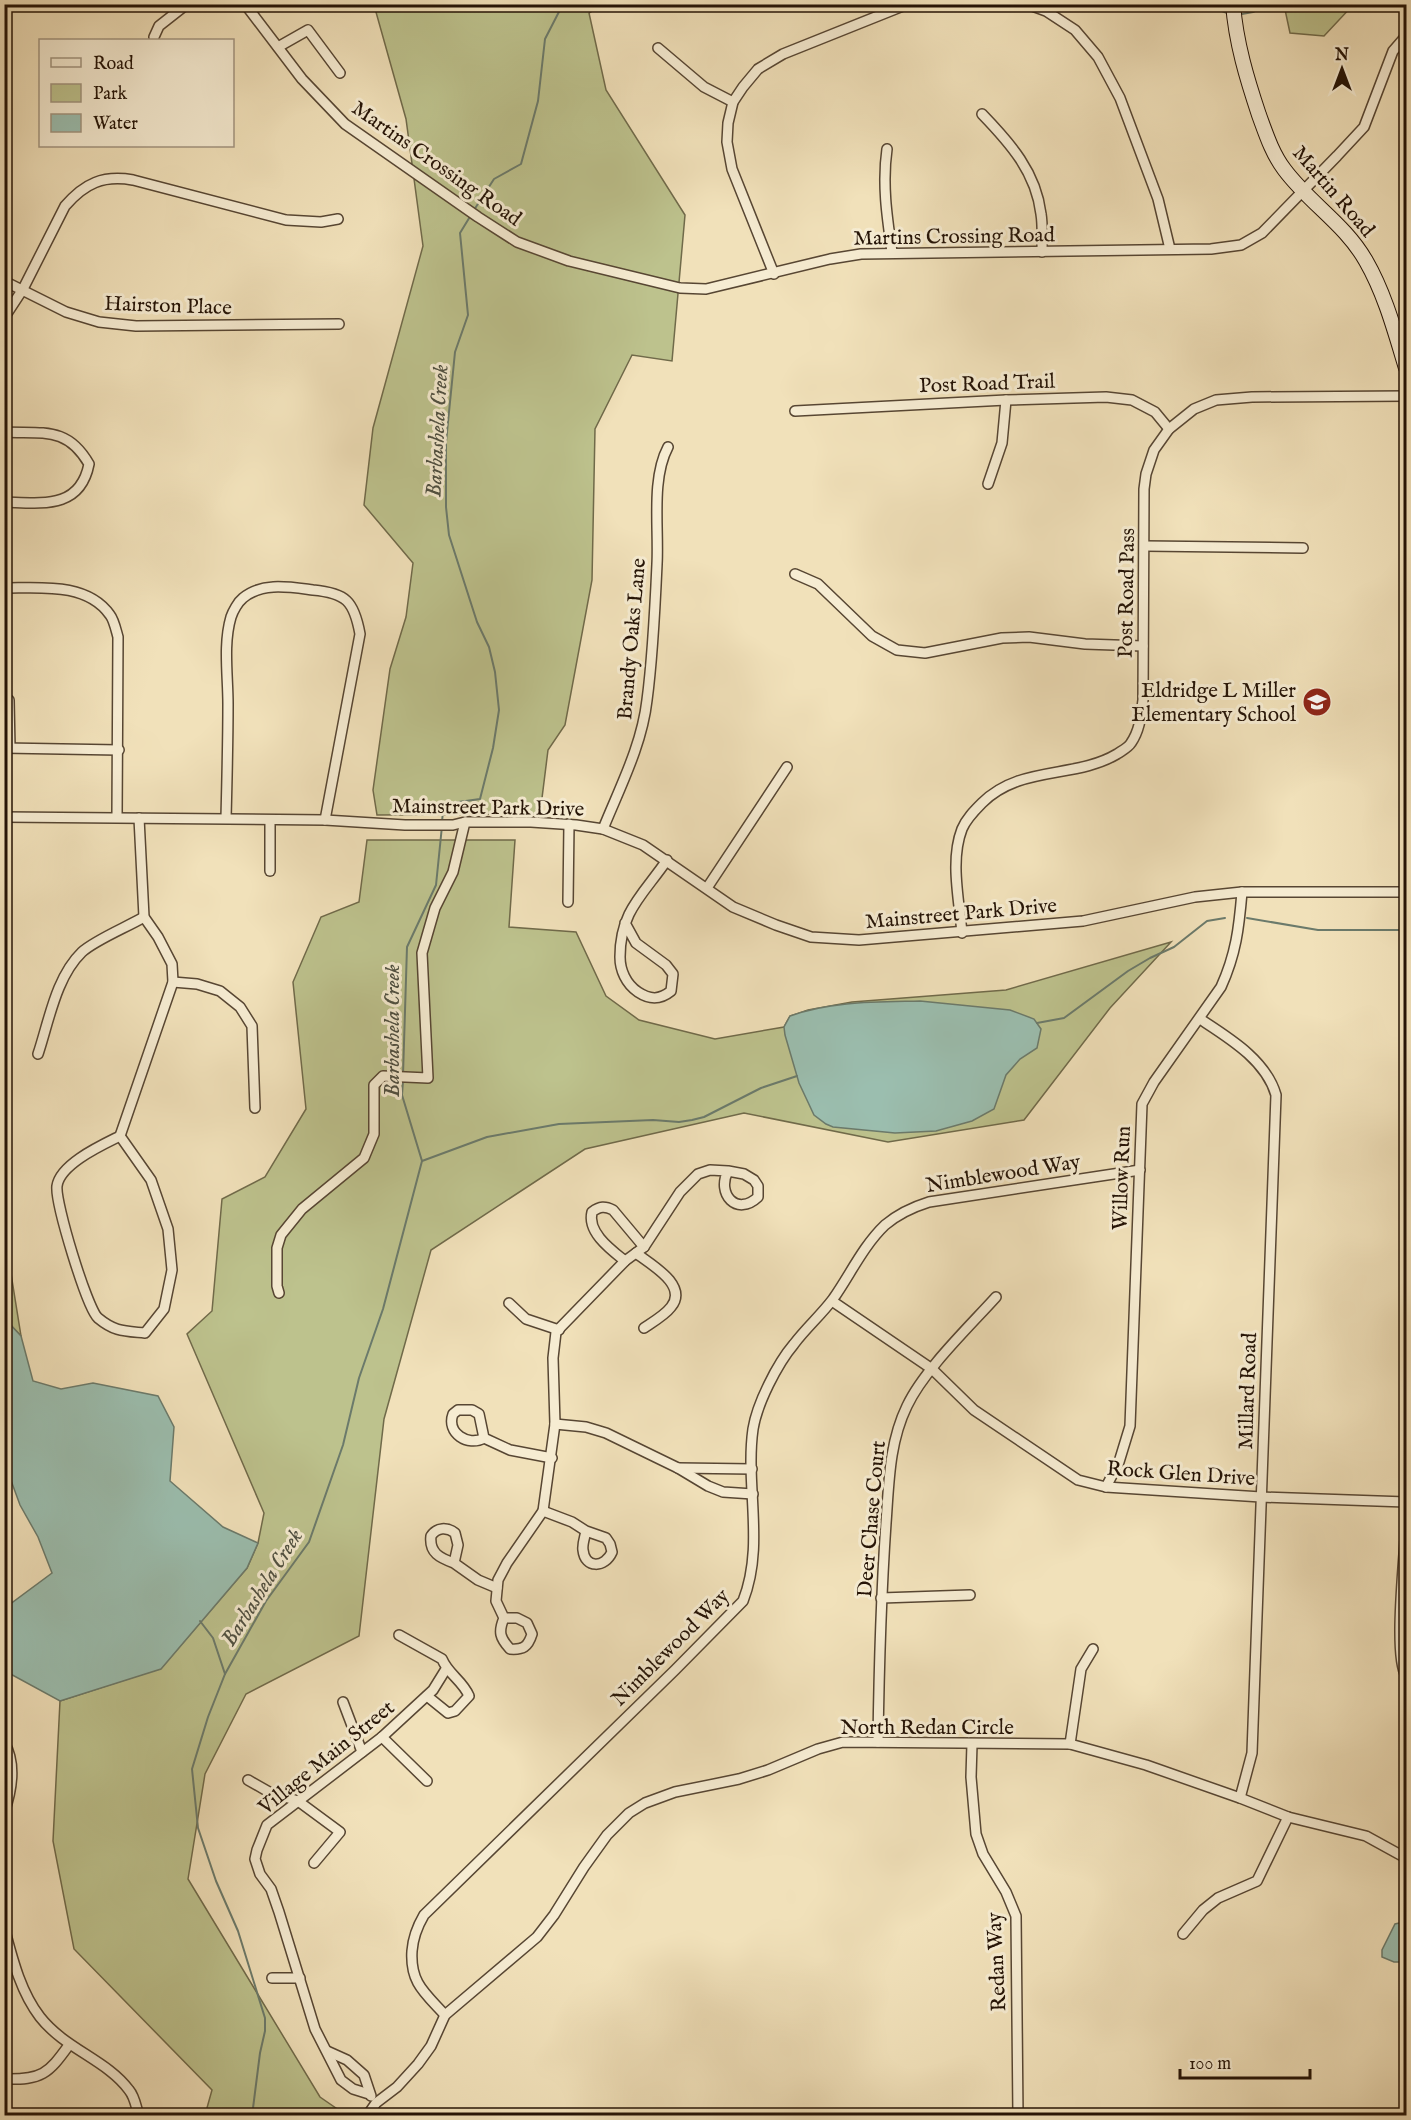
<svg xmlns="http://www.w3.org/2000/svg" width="1411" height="2120" font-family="'IM FELL English',serif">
  <rect width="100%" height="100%" fill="#f1e1ba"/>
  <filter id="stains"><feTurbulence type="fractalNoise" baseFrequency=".00333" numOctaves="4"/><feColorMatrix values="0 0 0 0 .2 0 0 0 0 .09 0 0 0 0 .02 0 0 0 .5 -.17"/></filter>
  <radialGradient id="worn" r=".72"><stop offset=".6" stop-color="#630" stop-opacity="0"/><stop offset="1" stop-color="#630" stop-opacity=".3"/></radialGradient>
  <g fill="#bdc28d" stroke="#706a4a" stroke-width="1.5">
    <path d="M374 5H602L589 13 606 90 685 215 672 361 632 355 595 429 592 580 565 725 548 750 540 814 377 815 373 790 390 669 406 617 413 563 364 505 373 428 423 246 406 119Z"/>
    <path d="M1284 5V4L1353 5 1324 36 1290 33Z"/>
    <path d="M367 840H515L509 927 576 932 606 996 639 1020 715 1039 784 1027 790 1016 808 1010 852 1002 1006 990 1171 942 1110 1008 1024 1120 888 1142 744 1113 585 1149 431 1250 384 1419 359 1636 246 1694 205 1774 188 1879 320 2097 346 2115H205L212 2090 74 1949 53 1841 60 1701 161 1668 247 1568 258 1543 264 1513 187 1334 212 1311 222 1199 265 1177 306 1109 293 982 321 917 359 902Z"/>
    <path d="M4 1230 21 1336 5 1319Z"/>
  </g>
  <g fill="#9bbeaf" stroke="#6b7a6b" stroke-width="1.5">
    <path d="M920 1001 1010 1010 1034 1019 1041 1029 1037 1048 1020 1059 1006 1075 994 1109 972 1121 936 1131 895 1133 833 1127 826 1124 814 1115 799 1083 785 1035 784 1027 790 1016C831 1001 876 1002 920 1001Z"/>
    <path d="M5 1319 21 1336 33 1381 61 1389 93 1383 158 1396 174 1427 170 1481 223 1527 258 1543 247 1568 161 1669 60 1701 5 1671V1608L52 1573 38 1537 20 1505 5 1464Z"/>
    <path d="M1399 1923 1406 1925V1962H1394L1382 1957V1950L1395 1924Z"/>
  </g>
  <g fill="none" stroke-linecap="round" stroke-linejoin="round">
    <g stroke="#6b7a6b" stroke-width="2">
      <path d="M1205 4 1227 13"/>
      <path d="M1242 14 1253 12 1271 4"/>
      <path d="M474 210 494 179 521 164 538 101 545 39 563 4"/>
      <path d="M442 821 444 804 480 799 493 748 499 710 495 672 489 647 477 622 449 535 446 507V442L455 352 468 315 460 233 471 215"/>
      <path d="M1247 918 1318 930H1406"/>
      <path d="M1037 1023 1064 1018 1128 971 1150 958 1174 947 1207 921 1225 918"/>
      <path d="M403 1075 407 947 436 885 442 826"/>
      <path d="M422 1161 487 1137 559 1124 653 1120 679 1122 692 1120 704 1117 761 1088 797 1076"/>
      <path d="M200 1621 213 1638 225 1674"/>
      <path d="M252 2116 260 2053 265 2031V2018L238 1931 216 1881 198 1828 192 1769 208 1717 225 1674 266 1601 309 1542 343 1445 359 1378 383 1309 422 1161 402 1095 403 1081"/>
    </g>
    <g stroke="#574633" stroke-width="12">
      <g id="street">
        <path d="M245 4 302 79 345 124 478 217 517 242 569 261 680 288 706 289 830 259 861 254 1211 249 1241 245 1262 233 1337 156 1364 127 1393 51 1406 36"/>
        <path d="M1027 4 1046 11 1075 30 1098 57 1120 98 1158 199 1170 249"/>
        <path d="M154 37 159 26 187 4"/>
        <path d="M278 47 308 30 340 73"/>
        <path d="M658 48 704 87 733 102"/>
        <path d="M982 114C1010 143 1036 172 1041 214 1043 226 1042 239 1042 252"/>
        <path d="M887 149C882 184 887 217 892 252"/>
        <path d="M774 274 732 169 727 142 728 123 733 102 743 87 758 69 783 54 908 4"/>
        <path d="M4 281 66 312 99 322 136 326 339 324"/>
        <path d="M4 318 23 289 65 206C85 183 103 175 133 180L286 220 321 222 338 219"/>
        <path d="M795 411 1006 400 1106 397 1132 400 1155 412 1169 429"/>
        <path d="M4 432C43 434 67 426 89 464 80 510 41 503 4 502"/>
        <path d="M988 484 1002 443 1006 400"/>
        <path d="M1145 546 1303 548"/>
        <path d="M795 574 818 584 872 636 897 650 925 653 1002 638 1029 637 1085 644 1143 646"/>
        <path d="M4 588C39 588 87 582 110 615 114 620 116 630 118 637L117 817"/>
        <path d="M9 700 10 748"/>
        <path d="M4 748 119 750"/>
        <path d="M4 817 325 820 405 825H453L465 822H531L576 825 603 829 643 845 733 907 776 925 811 937 859 940 1083 921 1195 897 1242 892H1406"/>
        <path d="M226 818C227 780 228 742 228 704 228 676 223 644 231 617 233 611 238 602 243 598 262 582 289 587 313 590 346 593 354 601 360 634L325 820"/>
        <path d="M270 820V871"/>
        <path d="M603 829C620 787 642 745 647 700 653 655 655 609 657 564 659 528 651 479 668 447"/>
        <path d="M707 888 787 767"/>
        <path d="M568 902 569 824"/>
        <path d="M625 923 636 943 666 965 673 974 671 991C660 1000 650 1000 638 992 626 984 620 970 620 957 620 911 643 895 667 860"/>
        <path d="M962 933C959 899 950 860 962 829 966 819 974 811 982 803 1020 765 1075 779 1117 754 1121 751 1128 748 1131 743 1140 730 1141 715 1143 700L1144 489 1146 474 1154 450 1169 429 1194 409 1216 400 1252 397 1406 396"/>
        <path d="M173 982 197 984 220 991 240 1007 252 1026 255 1108"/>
        <path d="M1200 1019C1229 1038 1266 1060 1276 1095L1252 1753 1240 1798"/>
        <path d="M38 1054C49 1021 56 977 82 952 95 940 127 927 144 917"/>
        <path d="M120 1136 151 1180 168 1229 172 1270 164 1309 145 1333C124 1331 115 1332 98 1318 87 1308 55 1203 57 1186 60 1164 102 1145 120 1136Z"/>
        <path d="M120 1136 173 982 172 964 158 937 144 917 139 818"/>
        <path d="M636 1253C650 1264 689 1285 671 1307 665 1315 653 1322 644 1328"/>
        <path d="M625 1261C610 1249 587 1232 592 1212 600 1206 605 1206 613 1210L644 1247"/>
        <path d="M279 1293 277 1286V1248L281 1235 302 1209 364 1158 374 1134V1085L383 1076 428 1078 422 953 435 908 453 872 465 822"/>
        <path d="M832 1301 932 1369 974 1410 1078 1480 1106 1487 1261 1497 1406 1502"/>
        <path d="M509 1303 526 1319 559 1330"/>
        <path d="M555 1424 586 1427 606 1433 678 1468 708 1486 723 1492 753 1494"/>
        <path d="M484 1438C468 1447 446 1433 453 1414L458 1410H472L479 1414 484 1438 510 1450 552 1458"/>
        <path d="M1406 1450C1406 1475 1406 1500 1406 1524 1405 1554 1393 1655 1406 1676"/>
        <path d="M678 1468 752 1469"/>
        <path d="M1106 1487 1119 1462 1130 1426 1142 1104 1154 1082 1221 987C1236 954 1239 928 1242 892"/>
        <path d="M543 1511 572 1522 586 1531 606 1538 610 1544 612 1552C605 1568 585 1569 583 1550 582 1544 585 1537 586 1531"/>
        <path d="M454 1563C440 1558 429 1553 431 1536 437 1527 447 1527 455 1533L458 1545 454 1563 478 1580 497 1588"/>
        <path d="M881 1598 970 1595"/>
        <path d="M504 1618H517L527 1623 532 1634C528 1647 523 1650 510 1649 500 1638 498 1632 504 1618L496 1601 498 1580 507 1563 543 1511 555 1424 553 1358 556 1332 625 1261 644 1247 680 1192 698 1174 710 1170 728 1171 744 1174 754 1180 758 1186V1197C737 1217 716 1194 728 1171"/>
        <path d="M399 1635 442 1659C448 1674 463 1681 469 1696L455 1711 448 1713 427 1696"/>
        <path d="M343 1702 362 1752"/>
        <path d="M382 1737 427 1781"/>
        <path d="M4 1742C17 1764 12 1790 4 1813"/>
        <path d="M878 1742C879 1669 881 1596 886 1523 889 1483 889 1443 907 1406 924 1370 968 1328 996 1297"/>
        <path d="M972 1744 971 1777 976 1834 983 1854 1006 1892 1016 1916 1018 2116"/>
        <path d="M1070 1744 1081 1669 1093 1649"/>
        <path d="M248 1780 269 1792 298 1801 340 1832 314 1863"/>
        <path d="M4 1927C12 1957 20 1991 40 2017 65 2049 107 2060 129 2090 135 2097 136 2107 139 2116"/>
        <path d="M1183 1934 1203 1910 1218 1898 1257 1881 1288 1817"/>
        <path d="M272 1978H300"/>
        <path d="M445 2015C425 1993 410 1983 412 1951 413 1937 417 1927 424 1915L675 1670 743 1601C765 1545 745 1486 753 1429 757 1404 777 1364 794 1344 806 1328 821 1315 833 1299 850 1275 863 1246 885 1225 898 1214 913 1207 929 1202L1140 1170"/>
        <path d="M327 2051 347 2060 364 2075 371 2096"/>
        <path d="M4 2079C42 2080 48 2074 69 2045"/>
        <path d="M369 2094 353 2089 341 2080 315 2029 279 1912 271 1889 260 1874 255 1859 257 1850 267 1825 382 1737 433 1690 446 1669"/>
        <path d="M367 2116 376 2103 397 2087 418 2064 431 2046 445 2015 537 1937 554 1915 584 1867 607 1835 629 1813 645 1803 675 1792 739 1779 768 1770 818 1749 843 1742 1070 1744 1146 1765 1240 1798 1288 1817 1366 1836 1406 1858"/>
      </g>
    </g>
    <g stroke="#241306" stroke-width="16">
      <path id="secondary" d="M1233 4C1236 43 1247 79 1259 115 1266 134 1272 153 1284 169 1309 203 1345 224 1366 261 1385 294 1395 332 1406 368"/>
    </g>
    <use href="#street" stroke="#f6ecd2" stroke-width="9"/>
    <use href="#secondary" stroke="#f6ecd2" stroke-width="14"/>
  </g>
  <defs>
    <g id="school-disc" transform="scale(1.5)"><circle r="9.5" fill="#8f2418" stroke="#f6ecd2"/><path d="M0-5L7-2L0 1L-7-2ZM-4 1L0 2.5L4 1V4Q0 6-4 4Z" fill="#fff"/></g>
  </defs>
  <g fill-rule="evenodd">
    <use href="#school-disc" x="1317" y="702"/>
  </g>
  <g text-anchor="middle" stroke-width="6" stroke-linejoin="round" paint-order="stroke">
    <g font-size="21" fill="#241306" stroke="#f6ecd2">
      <text transform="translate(437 163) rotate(35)" y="7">Martins Crossing Road</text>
      <text transform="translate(1334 191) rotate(49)" y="7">Martin Road</text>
      <text transform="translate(954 236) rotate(-1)" y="7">Martins Crossing Road</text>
      <text transform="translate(168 305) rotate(2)" y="7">Hairston Place</text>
      <text transform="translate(987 383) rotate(-2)" y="7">Post Road Trail</text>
      <text transform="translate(1126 593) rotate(-89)" y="7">Post Road Pass</text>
      <text transform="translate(631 639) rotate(-85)" y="7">Brandy Oaks Lane</text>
      <text transform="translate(488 807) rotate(1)" y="7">Mainstreet Park Drive</text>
      <text transform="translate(961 913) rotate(-5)" y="7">Mainstreet Park Drive</text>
      <text transform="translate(1003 1173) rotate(-9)" y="7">Nimblewood Way</text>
      <text transform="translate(1121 1178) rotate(-88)" y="7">Willow Run</text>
      <text transform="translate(1247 1391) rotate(-88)" y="7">Millard Road</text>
      <text transform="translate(1181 1473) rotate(4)" y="7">Rock Glen Drive</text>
      <text transform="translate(871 1519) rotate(-85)" y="7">Deer Chase Court</text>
      <text transform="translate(670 1647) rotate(-45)" y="7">Nimblewood Way</text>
      <text x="927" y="1734">North Redan Circle</text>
      <text transform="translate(326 1757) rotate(-39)" y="7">Village Main Street</text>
      <text transform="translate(996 1962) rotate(-93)" y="7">Redan Way</text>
    </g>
    <g font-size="21" fill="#241306" stroke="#f6ecd2" text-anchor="end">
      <text x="1296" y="697">Eldridge L Miller<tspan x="1296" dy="24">Elementary School</tspan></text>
    </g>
    <g font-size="22" font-style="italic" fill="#4e4f41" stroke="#f6ecd2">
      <text transform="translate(436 431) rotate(-87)" y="8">Barbashela Creek</text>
      <text transform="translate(391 1031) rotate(-90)" y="8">Barbashela Creek</text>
      <text transform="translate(261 1587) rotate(-58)" y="8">Barbashela Creek</text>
    </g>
  </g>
  <rect width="1411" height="2120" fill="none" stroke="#f1e1ba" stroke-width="24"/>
  <rect x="6" y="6" width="1399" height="2108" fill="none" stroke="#241306" stroke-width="3"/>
  <rect x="12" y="12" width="1387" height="2096" fill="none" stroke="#241306" stroke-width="1.5"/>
  <rect x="39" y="39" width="195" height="108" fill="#f6ecd2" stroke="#a29580" stroke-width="1.5"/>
  <rect x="51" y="58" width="30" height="9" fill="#f6ecd2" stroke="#a29580" stroke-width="1.5"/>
  <text x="93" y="69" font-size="18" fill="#241306">Road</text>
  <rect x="51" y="84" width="30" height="18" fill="#bdc28d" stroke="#a29580" stroke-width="1.5"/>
  <text x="93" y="99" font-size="18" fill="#241306">Park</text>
  <rect x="51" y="114" width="30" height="18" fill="#9bbeaf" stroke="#a29580" stroke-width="1.5"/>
  <text x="93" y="129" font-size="18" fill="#241306">Water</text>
  <g transform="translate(1342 69)" stroke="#f6ecd2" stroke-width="4.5" paint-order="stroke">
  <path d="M0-4.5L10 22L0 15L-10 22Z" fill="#241306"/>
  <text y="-9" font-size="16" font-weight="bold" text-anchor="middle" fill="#241306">N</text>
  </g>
  <path d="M1180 2069v9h130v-9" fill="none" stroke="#241306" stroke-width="3"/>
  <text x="1189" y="2069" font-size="18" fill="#241306" stroke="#f6ecd2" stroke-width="4.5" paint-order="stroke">100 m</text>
  <rect width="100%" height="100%" filter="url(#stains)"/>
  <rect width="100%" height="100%" fill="url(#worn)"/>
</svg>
